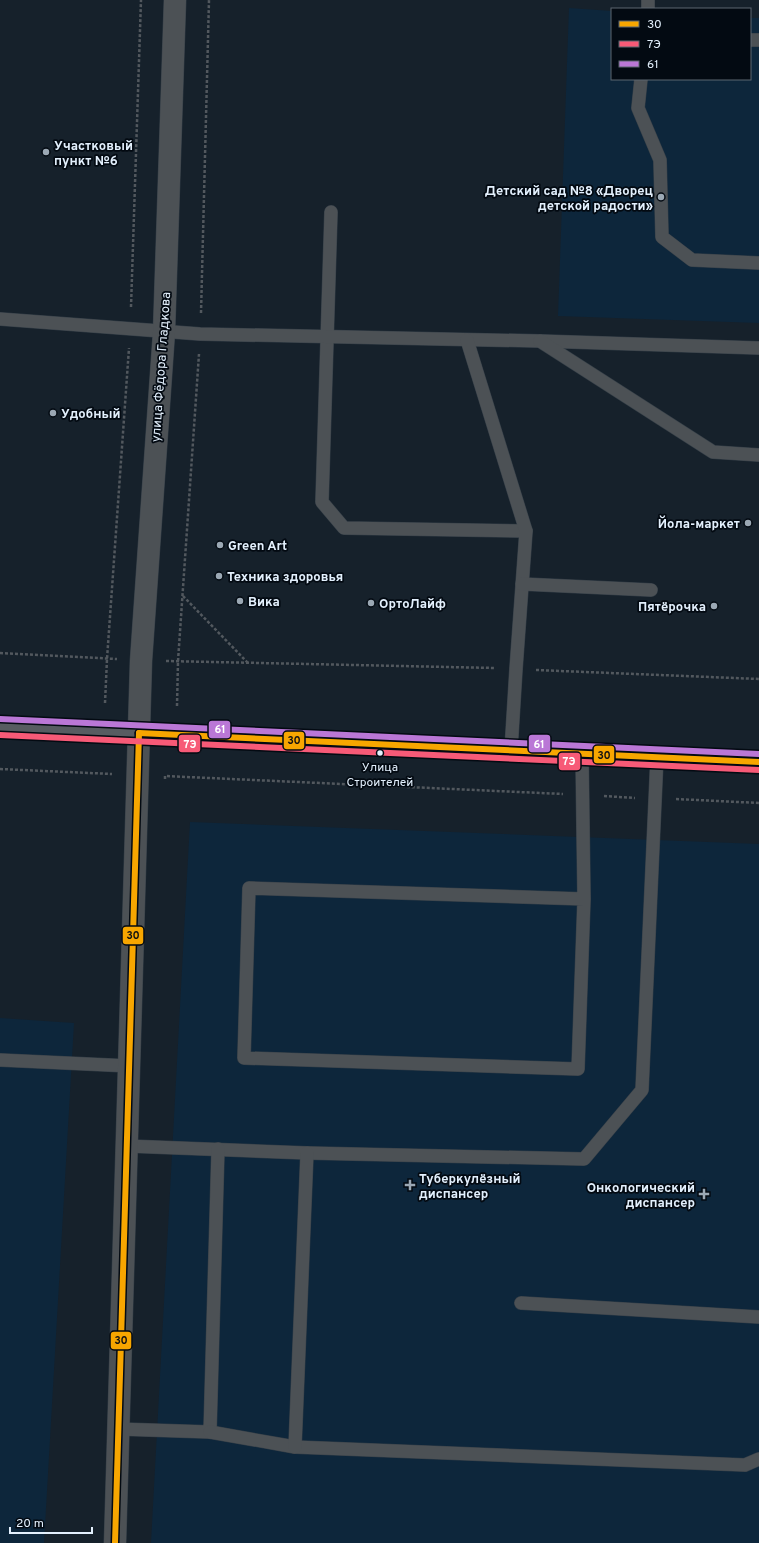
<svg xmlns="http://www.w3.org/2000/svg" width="759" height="1543" font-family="Overpass,sans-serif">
  <rect width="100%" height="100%" fill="#16212b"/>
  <g fill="#0d263b">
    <path d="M569 8 612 11V79H750V18H759V323L558 316Z"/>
    <path d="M190 822 759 844V1543H151Z"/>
    <path d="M0 1018 74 1023 44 1543H0Z"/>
  </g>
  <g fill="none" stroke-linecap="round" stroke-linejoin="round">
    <g stroke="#343e47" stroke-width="14">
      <g id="lane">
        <path d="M648 9V0"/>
        <path d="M750 40H759"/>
        <path d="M641 79 638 108 660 160 662 237 692 260 759 263"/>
        <path d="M331 212 322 502 344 528 526 531"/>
        <path d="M0 319 200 334 540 341 759 348"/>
        <path d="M467 340 526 531 516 669 511 750"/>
        <path d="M540 341 713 452 759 455"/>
        <path d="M522 584 651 590"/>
        <path d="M582 753 584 899 249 888 244 1058 578 1069 584 899"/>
        <path d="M0 1060 130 1066"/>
        <path d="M127 1146 307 1153 584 1159 642 1090 657 757"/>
        <path d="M521 1303 759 1317"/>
        <path d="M118 1429 210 1432 218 1149"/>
        <path d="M210 1432 295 1447 745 1465 759 1459"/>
        <path d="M295 1447 307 1153"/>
      </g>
    </g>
    <g stroke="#343e47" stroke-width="23">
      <path id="street" d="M115 1543 141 661 164 332 175 0"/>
    </g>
    <g stroke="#343e47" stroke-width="23">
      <path id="secondary" d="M0 727 759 762"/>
    </g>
    <g stroke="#52585e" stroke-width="2.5" stroke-dasharray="3 2" stroke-linecap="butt">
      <path d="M131 307 141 0"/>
      <path d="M201 313 209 0"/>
      <path d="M183 596 248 663"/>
      <path d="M0 653 117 659"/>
      <path d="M166 661 495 668"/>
      <path d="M536 670 759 679"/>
      <path d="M105 703 107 659 129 348"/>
      <path d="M177 706 178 661 199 354"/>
      <path d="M0 769 112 774"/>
      <path d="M165 779V776L563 794"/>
      <path d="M604 796 635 798"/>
      <path d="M676 799 759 803"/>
    </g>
    <use href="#lane" stroke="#4c5155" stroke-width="13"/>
    <use href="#street" stroke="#4c5155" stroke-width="22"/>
    <use href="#secondary" stroke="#575c61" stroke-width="22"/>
    <g stroke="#030a12" stroke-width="9">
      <g id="bus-1">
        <path d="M139 733 759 762"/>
        <path d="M115 1543 139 733"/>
      </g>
    </g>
    <g stroke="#030a12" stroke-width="9">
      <path id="bus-2" d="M0 735 759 770"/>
    </g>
    <g stroke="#030a12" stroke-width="9">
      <path id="bus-3" d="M0 719 759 754"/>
    </g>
    <use href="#bus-1" stroke="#f7a600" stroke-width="6"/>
    <use href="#bus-2" stroke="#f75a77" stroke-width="6"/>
    <use href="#bus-3" stroke="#ba77d6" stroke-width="6"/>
  </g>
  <g fill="#9ba8b4" stroke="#030a12" stroke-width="1.5">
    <circle cx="46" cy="152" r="4"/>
    <circle cx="661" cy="197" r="4"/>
    <circle cx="53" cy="413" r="4"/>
    <circle cx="748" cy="523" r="4"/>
    <circle cx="220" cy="545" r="4"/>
    <circle cx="219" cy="576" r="4"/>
    <circle cx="240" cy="601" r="4"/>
    <circle cx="371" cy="603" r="4"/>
    <circle cx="714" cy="606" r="4"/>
    <path d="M408 1179h4v4h4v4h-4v4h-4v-4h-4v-4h4z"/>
    <path d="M702 1188h4v4h4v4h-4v4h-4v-4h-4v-4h4z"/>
  </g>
  <circle fill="#e3f0fd" stroke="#030a12" stroke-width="1.5" cx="380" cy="753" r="3.5"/>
  <g text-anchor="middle" stroke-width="3.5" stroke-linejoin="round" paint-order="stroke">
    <g font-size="12" fill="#e3f0fd" stroke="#030a12">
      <text x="380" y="771">Улица<tspan x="380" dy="15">Строителей</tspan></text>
    </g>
    <g font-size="13" font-weight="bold" fill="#e3f0fd" stroke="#030a12" text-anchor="start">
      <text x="54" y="150">Участковый<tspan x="54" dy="15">пункт №6</tspan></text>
      <text x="653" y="195" text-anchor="end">Детский сад №8 «Дворец<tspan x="653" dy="15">детской радости»</tspan></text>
      <text x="61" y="418">Удобный</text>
      <text x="740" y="528" text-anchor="end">Йола-маркет</text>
      <text x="228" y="550">Green Art</text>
      <text x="227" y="581">Техника здоровья</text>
      <text x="248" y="606">Вика</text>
      <text x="379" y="608">ОртоЛайф</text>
      <text x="706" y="611" text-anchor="end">Пятёрочка</text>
      <text x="419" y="1183">Туберкулёзный<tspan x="419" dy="15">диспансер</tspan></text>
      <text x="695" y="1192" text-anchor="end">Онкологический<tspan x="695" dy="15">диспансер</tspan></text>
    </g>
    <g font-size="13" fill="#e3f0fd" stroke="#030a12">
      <text transform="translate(160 367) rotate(-86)" y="5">улица Фёдора Гладкова</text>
    </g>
  </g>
  <g stroke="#030a12" stroke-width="1.5">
    <rect x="208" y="720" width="23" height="19" rx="4" fill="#ba77d6"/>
    <rect x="283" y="731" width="22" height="19" rx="4" fill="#f7a600"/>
    <rect x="178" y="734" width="23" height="19" rx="4" fill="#f75a77"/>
    <rect x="528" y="734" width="23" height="19" rx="4" fill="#ba77d6"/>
    <rect x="593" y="745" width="22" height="19" rx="4" fill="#f7a600"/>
    <rect x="558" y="752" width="23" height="19" rx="4" fill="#f75a77"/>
    <rect x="122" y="926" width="22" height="19" rx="4" fill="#f7a600"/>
    <rect x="110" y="1331" width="22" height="19" rx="4" fill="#f7a600"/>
  </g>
  <g font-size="11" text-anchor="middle" font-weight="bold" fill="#fff">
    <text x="220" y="733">61</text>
    <text x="190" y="748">7Э</text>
    <text x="539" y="748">61</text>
    <text x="569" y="765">7Э</text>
  </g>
  <g font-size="11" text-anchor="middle" font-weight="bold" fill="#111">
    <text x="294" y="744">30</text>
    <text x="604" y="759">30</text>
    <text x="133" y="939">30</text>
    <text x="121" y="1344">30</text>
  </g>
  <rect x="611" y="8" width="140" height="72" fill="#030a12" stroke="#5d6670"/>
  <rect x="619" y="21" width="20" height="6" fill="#f7a600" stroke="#5d6670"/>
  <text x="647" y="28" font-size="12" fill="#e3f0fd">30</text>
  <rect x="619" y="41" width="20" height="6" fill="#f75a77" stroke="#5d6670"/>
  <text x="647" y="48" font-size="12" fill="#e3f0fd">7Э</text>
  <rect x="619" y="61" width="20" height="6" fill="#ba77d6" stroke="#5d6670"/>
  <text x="647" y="68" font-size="12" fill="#e3f0fd">61</text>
  <path d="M10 1527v6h82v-6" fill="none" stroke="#e3f0fd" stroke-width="2"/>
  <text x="16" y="1527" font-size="12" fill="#e3f0fd" stroke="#030a12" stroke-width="3" paint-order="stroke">20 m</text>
</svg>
